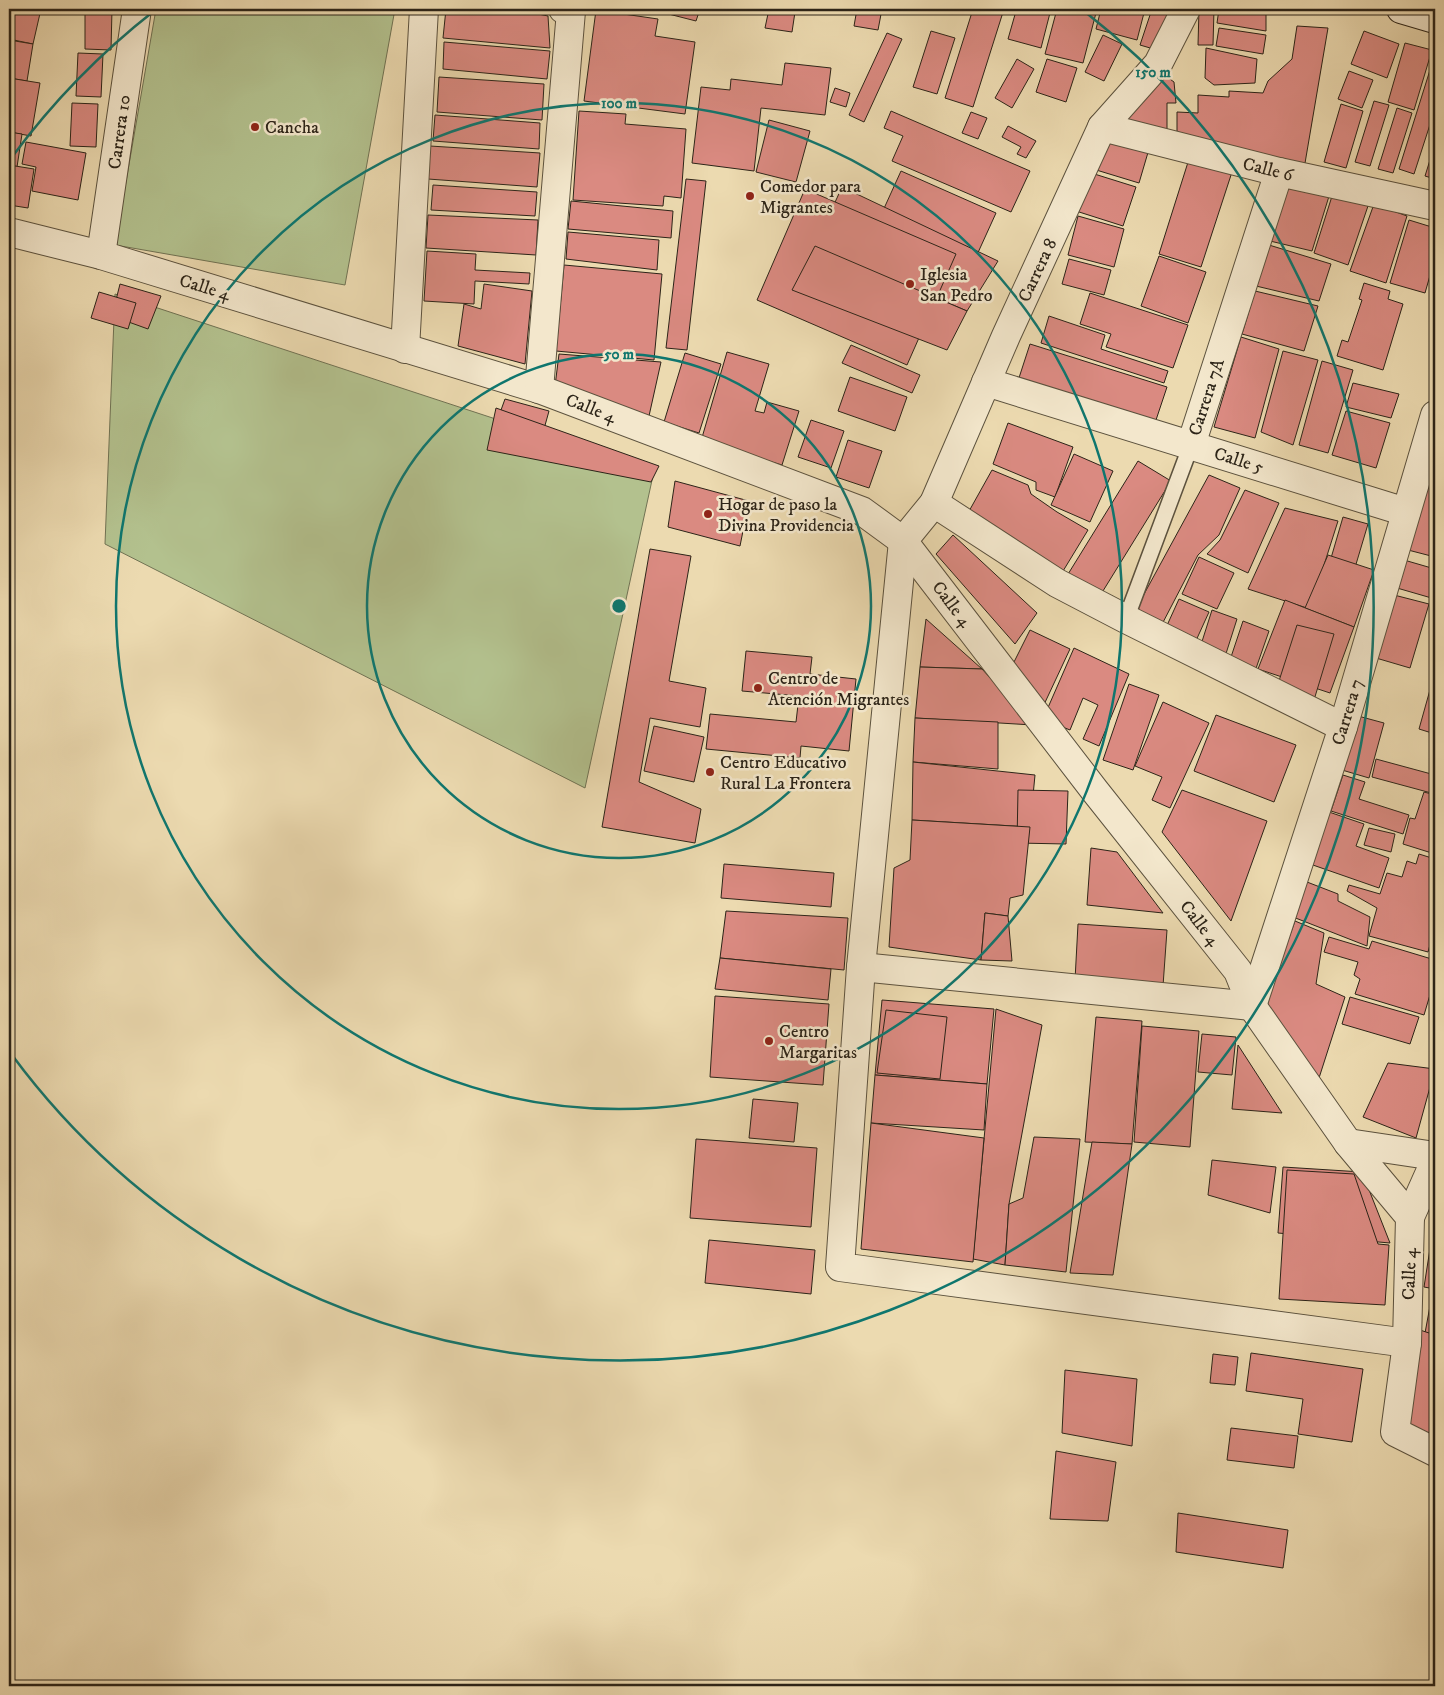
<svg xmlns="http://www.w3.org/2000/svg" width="1444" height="1695" font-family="'IM FELL DW Pica',serif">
  <rect width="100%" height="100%" fill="#ecdab0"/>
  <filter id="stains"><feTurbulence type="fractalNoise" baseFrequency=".004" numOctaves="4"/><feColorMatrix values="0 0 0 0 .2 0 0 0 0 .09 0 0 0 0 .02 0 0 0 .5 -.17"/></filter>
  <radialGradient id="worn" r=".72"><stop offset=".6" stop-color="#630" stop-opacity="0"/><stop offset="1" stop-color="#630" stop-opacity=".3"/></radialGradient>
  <g fill="#b3c18e" stroke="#707253">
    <path d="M156 9H395L345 285 115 245Z"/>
    <path d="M115 294 654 471 585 788 105 544Z"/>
  </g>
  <g fill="#da8a81" stroke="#2c2418">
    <path d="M9 9H41L33 44 9 39Z"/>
    <path d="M85 9H112L111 50 85 49Z"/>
    <path d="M446 9H514L548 16 550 48 443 38Z"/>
    <path d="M649 9H700L696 21Z"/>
    <path d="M769 9 795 12 792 32 765 28Z"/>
    <path d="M857 9H882L878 30 854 26Z"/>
    <path d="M973 9H1004L973 107 945 98Z"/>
    <path d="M1005 9H1051L1041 48 1008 39 1016 11Z"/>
    <path d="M1057 9H1097L1083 63 1045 54Z"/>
    <path d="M1101 9H1145L1137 40 1096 29Z"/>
    <path d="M1152 9H1171L1157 50 1140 45Z"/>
    <path d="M1199 9H1214L1213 45H1198Z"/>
    <path d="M1219 9H1266V31L1217 23Z"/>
    <path d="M596 10 658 19 655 36 695 42 685 114 584 101Z"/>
    <path d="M1297 26 1328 28 1304 169 1177 133V112L1198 113V95L1229 97V91L1263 93 1268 81 1292 59Z"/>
    <path d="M1219 28 1266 35 1263 54 1216 46Z"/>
    <path d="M931 31 955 38 937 94 913 87Z"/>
    <path d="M1364 31 1399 44 1387 78 1351 64Z"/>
    <path d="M887 33 902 39 864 122 849 115Z"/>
    <path d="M1103 35 1122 44 1104 81 1085 72Z"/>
    <path d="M9 40 33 44 27 81 9 78Z"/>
    <path d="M444 42 550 51 547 79 443 69Z"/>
    <path d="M1405 43 1432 50 1414 110 1388 102Z"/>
    <path d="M1206 48 1257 59 1255 83 1214 85 1205 78Z"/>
    <path d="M78 53 103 54 101 97 76 96Z"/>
    <path d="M1435 54V109L1414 174 1399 169Z"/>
    <path d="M1017 59 1034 69 1012 108 995 98Z"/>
    <path d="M1047 59 1077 68 1066 102 1036 92Z"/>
    <path d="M785 63 831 68 825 115 761 108 754 171 692 163 701 87 730 90 731 79 782 85Z"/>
    <path d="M1349 71 1373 80 1362 108 1338 99Z"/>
    <path d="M439 77 544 84 542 120 437 112Z"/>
    <path d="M1167 77 1174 82 1176 103H1167V136L1117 119 1151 80Z"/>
    <path d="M9 78 40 83 31 136 9 132Z"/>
    <path d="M835 88 850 93 846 107 830 102Z"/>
    <path d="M1374 101 1389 105 1370 166 1355 162Z"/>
    <path d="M72 103 98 104 96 147 70 146Z"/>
    <path d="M1341 104 1363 111 1346 168 1324 162Z"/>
    <path d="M1397 108 1412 113 1393 173 1378 169Z"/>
    <path d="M579 111 626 114 625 124 686 129 681 198 664 196 663 206 573 200Z"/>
    <path d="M891 111 1030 171 1011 212 892 161 903 136 884 128Z"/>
    <path d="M971 112 987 118 978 139 962 133Z"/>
    <path d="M435 115 540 123 539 149 433 141Z"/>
    <path d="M769 120 810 131 796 182 756 172Z"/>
    <path d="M1008 126 1036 141 1026 158 1017 154 1021 147 1002 137Z"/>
    <path d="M9 132 22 134 17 167 9 165Z"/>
    <path d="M1104 135 1149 149 1139 183 1093 169Z"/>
    <path d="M26 142 86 153 78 200 32 191 36 167 22 164Z"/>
    <path d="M1435 144V179L1425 176Z"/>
    <path d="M430 146 540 153 537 187 428 179Z"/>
    <path d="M1189 159 1232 172 1201 267 1159 254Z"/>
    <path d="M9 165 34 169 28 208 9 205Z"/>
    <path d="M901 171 996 213 976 257 881 215Z"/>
    <path d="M1088 172 1136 187 1123 226 1076 211Z"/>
    <path d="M686 179 706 181 687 350 666 348Z"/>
    <path d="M1288 181 1330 193 1312 251 1270 241Z"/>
    <path d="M433 185 537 192 535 216 431 210Z"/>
    <path d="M842 187 998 261 967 311 815 246Z"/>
    <path d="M805 189 956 254 907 365 757 300Z"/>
    <path d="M1333 193 1369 203 1348 265 1314 253Z"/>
    <path d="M571 201 673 211 671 238 568 229Z"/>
    <path d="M1374 204 1407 216 1386 283 1350 271Z"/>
    <path d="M428 215 538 220 536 255 426 248Z"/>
    <path d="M1078 216 1124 229 1114 267 1068 255Z"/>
    <path d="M1409 220 1435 228V258L1425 293 1390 283Z"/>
    <path d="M568 232 659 240 657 270 566 259Z"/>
    <path d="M1269 245 1331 264 1319 301 1256 286Z"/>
    <path d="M815 246 967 311 947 350 792 290Z"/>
    <path d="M427 251 476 254 475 270 530 273 529 284 475 281 474 304 424 301Z"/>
    <path d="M1159 256 1206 272 1188 323 1141 306Z"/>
    <path d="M1069 259 1111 270 1104 295 1062 284Z"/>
    <path d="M564 265 662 274 654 360 556 351Z"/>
    <path d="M1364 283 1390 291 1388 299 1403 304 1383 370 1337 356 1342 340 1348 342 1362 300 1359 299Z"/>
    <path d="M120 284 161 296 148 329 112 316Z"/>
    <path d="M484 284 532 291 525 364 458 346 464 304 481 309Z"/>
    <path d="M1255 291 1318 306 1304 351 1242 334Z"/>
    <path d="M99 292 136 303 128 329 91 318Z"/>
    <path d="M1090 293 1188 325 1173 368 1106 347 1111 334 1080 324Z"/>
    <path d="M1049 316 1105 335 1101 349 1168 371 1164 383 1041 343Z"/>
    <path d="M1241 337 1279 349 1255 438 1214 427Z"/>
    <path d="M1030 344 1167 387 1153 429 1016 387Z"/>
    <path d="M851 345 920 375 912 393 842 363Z"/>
    <path d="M1283 351 1318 360 1293 445 1261 432Z"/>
    <path d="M727 352 769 364 755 411 764 413 767 402 799 411 782 465 701 441Z"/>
    <path d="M685 353 721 364 699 433 664 422Z"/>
    <path d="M559 354 661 362 649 416 555 386Z"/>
    <path d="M1322 361 1353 370 1328 453 1299 445Z"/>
    <path d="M850 377 907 397 895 431 838 411Z"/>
    <path d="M1353 383 1399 394 1391 418 1346 407Z"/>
    <path d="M505 399 549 411 539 447 492 435Z"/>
    <path d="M496 408 659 466 651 482 487 450Z"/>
    <path d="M1346 411 1390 423 1376 468 1332 455Z"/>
    <path d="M811 420 844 431 831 468 798 457Z"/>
    <path d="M1008 423 1073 447 1055 497 1036 490V482L993 464Z"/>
    <path d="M1435 439V557L1408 550Z"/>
    <path d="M848 440 882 451 869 488 836 477Z"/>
    <path d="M1074 454 1113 471 1090 522 1051 505Z"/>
    <path d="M1138 461 1171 481 1098 599 1065 579Z"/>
    <path d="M992 470 1028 485 1031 494 1057 512 1088 530 1060 576 968 513Z"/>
    <path d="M1209 475 1240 488 1219 535 1198 555 1159 630 1131 618Z"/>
    <path d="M675 481 749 501 740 546 668 527Z"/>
    <path d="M1245 490 1279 503 1248 573 1207 554 1220 540Z"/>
    <path d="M1285 508 1338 521 1310 609 1248 589Z"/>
    <path d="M1343 517 1368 524 1354 571 1329 565Z"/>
    <path d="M953 535 1037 613 1015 644 936 554Z"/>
    <path d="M650 549 691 556 669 681 706 688 700 727 650 718 639 782 701 809 695 843 602 827Z"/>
    <path d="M1328 555 1374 570 1354 627 1305 608Z"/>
    <path d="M1199 557 1234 573 1217 609 1182 594Z"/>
    <path d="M1404 560 1435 569V599L1397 588Z"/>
    <path d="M1394 595 1429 604 1410 668 1376 658Z"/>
    <path d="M1179 599 1209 612 1194 645 1164 632Z"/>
    <path d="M1285 600 1354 627 1330 693 1258 669Z"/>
    <path d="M1212 610 1237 619 1223 663 1199 651Z"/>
    <path d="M926 619 982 669 920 667Z"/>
    <path d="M1243 621 1269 631 1253 677 1228 666Z"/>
    <path d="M1297 625 1334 634 1314 700 1278 684Z"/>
    <path d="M1030 630 1070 649 1041 711 1008 674Z"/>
    <path d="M1074 648 1129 674 1099 746 1083 739 1098 705 1083 698 1070 730 1043 719Z"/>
    <path d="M746 651 812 657 810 674 856 679 849 751 801 746 800 758 706 749 710 714 796 722 799 696 742 691Z"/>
    <path d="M920 667 982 669 1033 725 915 718Z"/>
    <path d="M1435 672V734L1419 729Z"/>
    <path d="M1129 684 1159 695 1133 770 1103 760Z"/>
    <path d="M1163 702 1209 723 1170 808 1152 800 1162 777 1135 766Z"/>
    <path d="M1216 715 1296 745 1274 802 1194 771Z"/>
    <path d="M1358 716 1384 723 1369 778 1342 770Z"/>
    <path d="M915 718 998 722V769L913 762Z"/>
    <path d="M654 726 704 737 694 782 644 771Z"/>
    <path d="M1376 759 1435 775V794L1372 777Z"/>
    <path d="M913 762 1035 775 1030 827 912 820Z"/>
    <path d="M1343 775 1365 782 1359 799 1409 815 1403 834 1331 811Z"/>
    <path d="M1018 790 1068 791 1066 844 1017 843Z"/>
    <path d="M1182 790 1267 821 1231 921 1162 832Z"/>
    <path d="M1424 792 1435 795V854L1403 844 1410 818 1415 819Z"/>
    <path d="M1329 812 1364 824 1356 846 1389 858 1379 888 1310 864Z"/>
    <path d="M912 820 1030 827 1023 895 1010 898 1008 916 985 913 981 960 889 947 894 868 910 860Z"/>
    <path d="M1369 828 1395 834 1391 852 1364 845Z"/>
    <path d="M1091 848 1117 852 1163 913 1087 905Z"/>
    <path d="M1419 854 1435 859V926L1428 952 1369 936 1377 908 1347 891 1349 885 1380 894 1387 873 1402 877 1407 861 1416 864Z"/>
    <path d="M724 864 834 873 831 907 721 898Z"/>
    <path d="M1307 882 1338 894V901L1370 917 1367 946 1293 917Z"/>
    <path d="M726 911 848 918 844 970 720 958Z"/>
    <path d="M985 913 1008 916 1012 961 981 960Z"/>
    <path d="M1295 921 1324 933 1316 984 1345 997 1319 1078 1265 1004Z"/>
    <path d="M1078 924 1167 930 1163 986 1075 980Z"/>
    <path d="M1329 937 1369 949 1372 941 1435 960V978L1424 1015 1355 994 1360 979 1354 975 1358 962 1324 952Z"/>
    <path d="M720 958 831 969 828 1000 715 989Z"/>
    <path d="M715 996 829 1004 823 1085 710 1077Z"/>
    <path d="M1350 997 1419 1017 1410 1044 1342 1024Z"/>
    <path d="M882 1000 994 1009 987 1084 875 1075Z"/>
    <path d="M996 1009 1042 1025 1009 1204 1005 1265 973 1259Z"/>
    <path d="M886 1010 947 1017 940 1079 877 1073Z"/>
    <path d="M1096 1017 1142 1021 1132 1144 1085 1142Z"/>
    <path d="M1142 1026 1199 1031 1190 1147 1134 1142Z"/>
    <path d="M1202 1034 1236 1037 1232 1075 1198 1072Z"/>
    <path d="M1238 1045 1282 1113 1232 1109Z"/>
    <path d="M1388 1063 1435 1069 1416 1138 1363 1117Z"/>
    <path d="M875 1075 987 1084 984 1130 871 1123Z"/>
    <path d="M753 1099 798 1103 794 1142 749 1138Z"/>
    <path d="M871 1123 984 1138 973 1262 861 1249Z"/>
    <path d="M1034 1137 1080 1139 1066 1272 1005 1265 1009 1204 1023 1198Z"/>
    <path d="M696 1139 817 1148 811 1227 690 1218Z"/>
    <path d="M1092 1142 1132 1144 1113 1275 1070 1273Z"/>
    <path d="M1212 1160 1276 1167 1270 1213 1208 1195Z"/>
    <path d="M1283 1167 1362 1172 1390 1243 1278 1233Z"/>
    <path d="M1287 1170 1354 1174 1378 1244 1389 1245 1385 1305 1279 1299Z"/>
    <path d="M1435 1217V1289L1424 1287Z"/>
    <path d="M709 1240 815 1250 811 1294 705 1283Z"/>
    <path d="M1430 1306 1435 1308V1336L1425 1333Z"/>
    <path d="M1420 1330 1435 1335V1437L1404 1421Z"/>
    <path d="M1251 1353 1363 1369 1352 1442 1298 1434 1303 1399 1246 1391Z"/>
    <path d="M1213 1354 1238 1357 1235 1385 1210 1383Z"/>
    <path d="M1065 1370 1137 1379 1132 1446 1062 1433Z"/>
    <path d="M1231 1428 1298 1436 1294 1468 1227 1460Z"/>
    <path d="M1056 1451 1116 1462 1108 1521 1050 1519Z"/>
    <path d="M1178 1513 1288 1530 1283 1568 1176 1552Z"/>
  </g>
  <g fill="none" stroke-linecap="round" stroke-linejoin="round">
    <g stroke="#5c523e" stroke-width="18">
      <path id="lane" d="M1126 619 1191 445"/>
    </g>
    <g stroke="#5c523e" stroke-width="30">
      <g id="street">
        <path d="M1186 9 1158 64 1102 127 1006 336 934 503 903 541 861 967 840 1267 1407 1343"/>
        <path d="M1102 127 1279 172 1435 206"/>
        <path d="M9 232 101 255 539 389 862 511 903 541 1095 791 1238 971 1252 1006 1348 1143 1410 1217 1407 1343 1395 1432 1435 1452"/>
        <path d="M101 255 137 9"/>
        <path d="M405 349 424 9"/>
        <path d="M986 382 1406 512"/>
        <path d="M539 389 571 11 563 9"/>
        <path d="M1191 445 1279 172"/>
        <path d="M934 503 1057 583 1126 619 1343 727"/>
        <path d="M861 967 1252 1006 1343 727 1435 415"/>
        <path d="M1348 1143 1435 1156"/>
        <path d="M1410 1217 1435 1161"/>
      </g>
    </g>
    <g stroke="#2c2418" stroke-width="30">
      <path id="secondary" d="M1401 9 1435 19"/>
    </g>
    <use href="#lane" stroke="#f3e7cc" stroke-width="15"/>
    <use href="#street" stroke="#f3e7cc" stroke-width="28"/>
    <use href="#secondary" stroke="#f3e7cc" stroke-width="28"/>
  </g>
  <g fill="none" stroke="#0f766e" stroke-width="2.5">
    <circle cx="619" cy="606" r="252"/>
    <circle cx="619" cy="606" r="503"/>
    <path d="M12 157A755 755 0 0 1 154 11M1084 11A755 755 0 1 1 12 1055"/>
  </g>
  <g fill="#8f2418" stroke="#f3e7cc" stroke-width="2">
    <circle cx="255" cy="127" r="5"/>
    <circle cx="750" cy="196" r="5"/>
    <circle cx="910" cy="284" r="5"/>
    <circle cx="708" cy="514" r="5"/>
    <circle cx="758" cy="688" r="5"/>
    <circle cx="710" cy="772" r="5"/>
    <circle cx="769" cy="1041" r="5"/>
  </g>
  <g text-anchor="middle" stroke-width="5" stroke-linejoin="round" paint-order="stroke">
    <g font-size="18" fill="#2c2418" stroke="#f3e7cc" text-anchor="start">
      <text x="265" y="133">Cancha</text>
      <text x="760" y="192">Comedor para<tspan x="760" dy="21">Migrantes</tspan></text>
      <text x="920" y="280">Iglesia<tspan x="920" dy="21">San Pedro</tspan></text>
      <text x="718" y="510">Hogar de paso la<tspan x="718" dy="21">Divina Providencia</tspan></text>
      <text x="768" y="684">Centro de<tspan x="768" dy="21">Atención Migrantes</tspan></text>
      <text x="720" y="768">Centro Educativo<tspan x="720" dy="21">Rural La Frontera</tspan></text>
      <text x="779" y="1037">Centro<tspan x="779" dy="21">Margaritas</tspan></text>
    </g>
    <g font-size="18" fill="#2c2418" stroke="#f3e7cc">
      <text transform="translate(119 132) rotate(-82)" y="6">Carrera 10</text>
      <text transform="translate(1268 169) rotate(14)" y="6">Calle 6</text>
      <text transform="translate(1037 270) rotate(-65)" y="6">Carrera 8</text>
      <text transform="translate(205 287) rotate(17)" y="6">Calle 4</text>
      <text transform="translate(1206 397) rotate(-72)" y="6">Carrera 7A</text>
      <text transform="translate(591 408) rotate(21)" y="6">Calle 4</text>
      <text transform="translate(1239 460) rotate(17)" y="6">Calle 5</text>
      <text transform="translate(952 604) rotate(53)" y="6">Calle 4</text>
      <text transform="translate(1347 712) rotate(-73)" y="6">Carrera 7</text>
      <text transform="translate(1200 923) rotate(52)" y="6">Calle 4</text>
      <text transform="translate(1409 1274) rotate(-88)" y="6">Calle 4</text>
    </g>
  </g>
  <circle cx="619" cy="606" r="8" fill="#0f766e" stroke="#f3e7cc" stroke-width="2.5"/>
  <g font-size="15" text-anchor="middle" font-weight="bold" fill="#0f766e" stroke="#f3e7cc" stroke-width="5" stroke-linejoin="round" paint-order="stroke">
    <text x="1153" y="77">150 m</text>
    <text x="619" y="108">100 m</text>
    <text x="619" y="359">50 m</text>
  </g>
  <rect width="1444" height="1695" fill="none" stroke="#ecdab0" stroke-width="30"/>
  <rect x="10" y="10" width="1424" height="1675" fill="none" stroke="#2c2418" stroke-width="2.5"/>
  <rect x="15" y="15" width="1414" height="1665" fill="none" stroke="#2c2418"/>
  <rect width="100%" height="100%" filter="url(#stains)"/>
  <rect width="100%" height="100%" fill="url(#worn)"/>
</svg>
